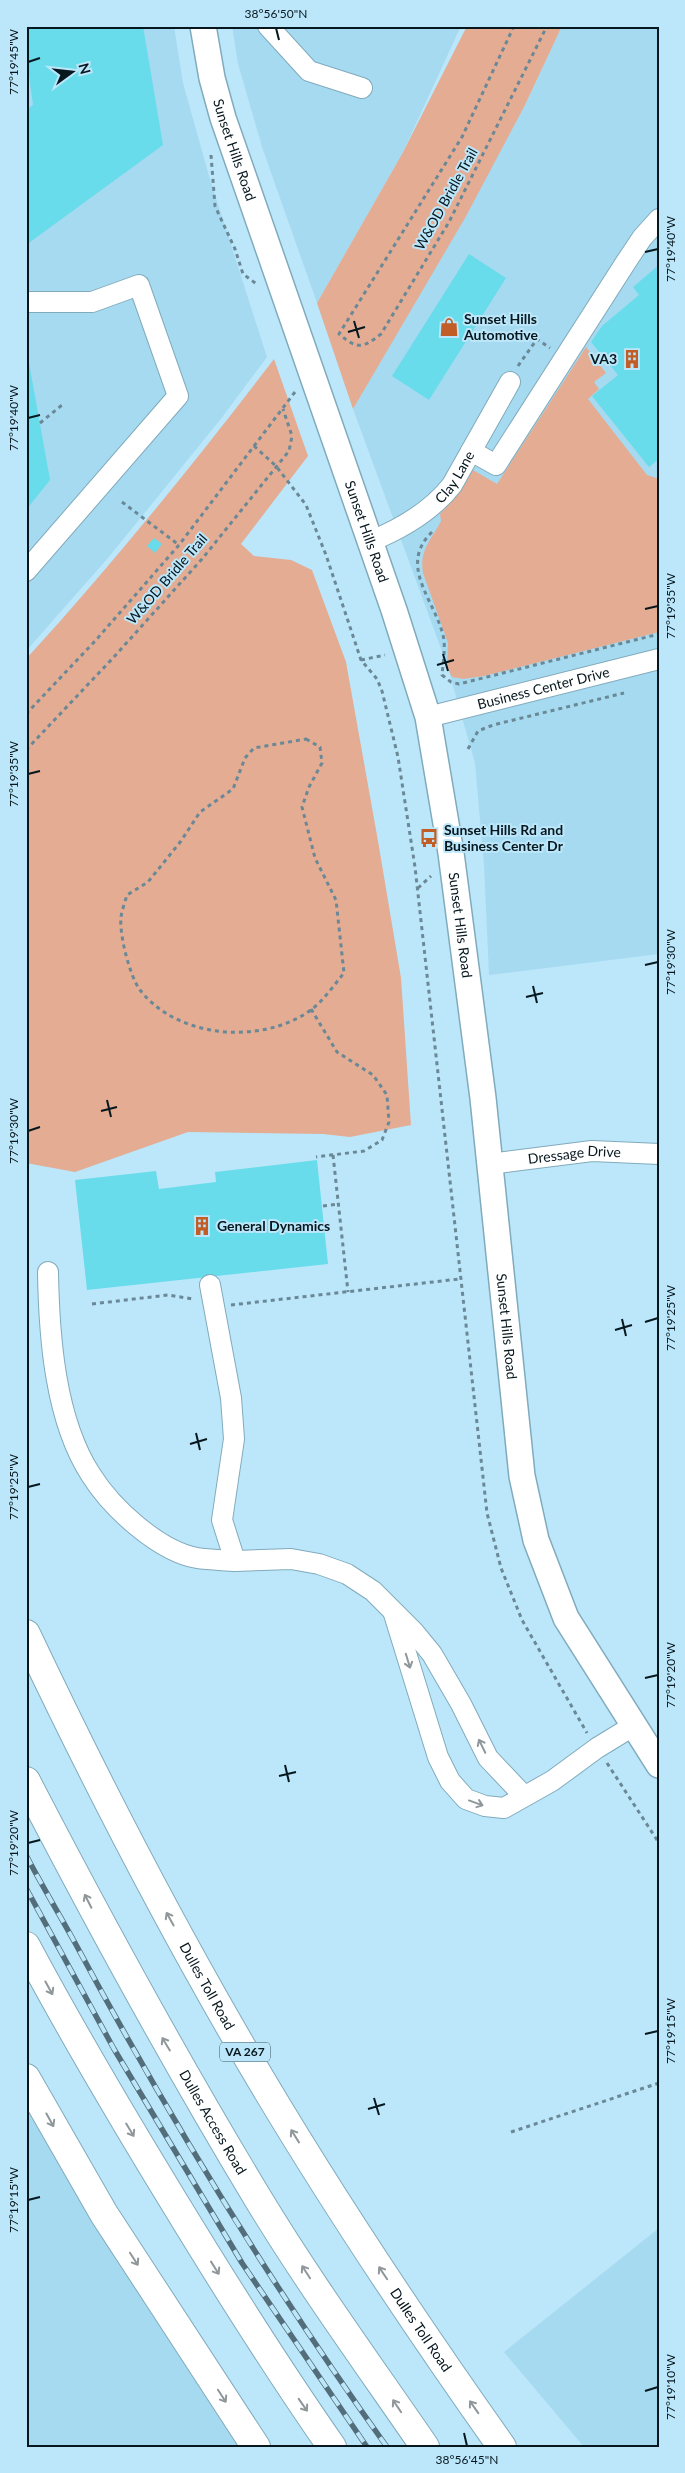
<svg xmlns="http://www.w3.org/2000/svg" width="685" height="2473" font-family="Lato,sans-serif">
  <rect width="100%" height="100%" fill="#bce7fa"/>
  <g fill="#a6daf0">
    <path d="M26 26H174L183 83 209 176 267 357 220 420 108 558 26 651Z"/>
    <path d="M232 26H461L402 154 317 303 263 150 238 64Z"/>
    <path d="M562 26H659V954L489 975 484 865 475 763 447 665 353 409 525 105Z"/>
    <path d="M26 2079 256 2447H26Z"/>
    <path d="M659 2228V2447H584L504 2352Z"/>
  </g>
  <g fill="#e3ac93">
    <path d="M467 26H562L525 105 465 218 353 409 317 303 402 154Z"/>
    <path d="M586 347 606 373 594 382 599 389 588 399 647 475 659 479V632L484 676 463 679 452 677 447 667 448 643 423 573C419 550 432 539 441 521L440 514 454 499 473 470 497 484Z"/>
    <path d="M274 359 308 456 241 544 254 556 291 560 312 570 346 662 378 841 401 978 411 1125 350 1137 323 1134 188 1132 75 1172 26 1163V659C114 563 195 462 274 359Z"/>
  </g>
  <g fill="#68dcea">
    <path d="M26 26H143L163 145 26 245V110L33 105 26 53Z"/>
    <path d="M469 254 506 278 429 400 392 376Z"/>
    <path d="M659 265V459L649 467 592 396 618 375 591 342 602 326 639 295 633 287Z"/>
    <path d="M26 346 50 480 26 510Z"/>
    <path d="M154 538 162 544 155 553 147 546Z"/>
    <path d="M317 1160 328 1264 87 1290 75 1180 156 1171 159 1189 216 1182 215 1172Z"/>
  </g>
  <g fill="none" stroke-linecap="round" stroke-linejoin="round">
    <g stroke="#81abbc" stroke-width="22">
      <g id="minor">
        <path d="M268 26 309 71 362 88"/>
        <path d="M26 302H92L139 285 178 396 26 571"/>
        <path d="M471 451 496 465 626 262 642 238 659 219"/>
        <path id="s1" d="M369 542C401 529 431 512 452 485L510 382"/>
        <path id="s2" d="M428 717 659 659"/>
        <path id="s3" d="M490 1164 592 1151 659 1154"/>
        <path d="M48 1272C49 1336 55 1420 91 1475 103 1494 120 1512 137 1526 154 1540 174 1554 197 1558 209 1560 223 1560 235 1561"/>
        <path d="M210 1285 231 1398 234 1439 222 1520 235 1561 291 1559 319 1564 347 1574 373 1591 414 1632 432 1654 461 1704 488 1758 524 1796"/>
        <path d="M394 1614 438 1757 450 1781 466 1799 485 1806 504 1808 552 1781 597 1748 633 1726"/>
      </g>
    </g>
    <g stroke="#81abbc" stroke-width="28">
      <g id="major">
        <path id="s4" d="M203 26 212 78 223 118 394 610 428 717 451 853 483 1098 522 1476 536 1540 566 1618 659 1765"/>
      </g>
    </g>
    <g stroke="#81abbc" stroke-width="30">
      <g id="highway">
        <path id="s5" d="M26 1634C89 1767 156 1898 229 2025 312 2170 405 2310 502 2447"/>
        <path id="s6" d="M26 1781C99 1922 175 2061 257 2197 309 2283 368 2364 425 2447"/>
        <path d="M26 1946C73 2034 124 2120 176 2205 226 2287 277 2368 332 2447"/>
        <path d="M26 2078 104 2214 256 2447"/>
      </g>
    </g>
    <g stroke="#6a8896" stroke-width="3" stroke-dasharray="4 4" stroke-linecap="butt">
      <path d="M514 26 462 137 339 334C358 350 363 348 381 334L449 222 547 26"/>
      <path d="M211 155 215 206 235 249 243 274 258 285"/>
      <path d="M518 366 537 339 550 348"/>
      <path d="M40 423 62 405"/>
      <path d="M254 446 276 466 306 505 326 555 361 660 377 679 382 691 398 757 415 867 487 1513 501 1568 522 1620 587 1733"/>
      <path d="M122 502 179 545"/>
      <path d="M432 532C396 567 438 603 444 640 445 651 443 664 442 675L451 682 459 684 659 634"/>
      <path d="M361 660 385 655"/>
      <path d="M26 714 96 640 179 545 295 392"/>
      <path d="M306 739 320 747 322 763 309 787 302 807 315 858 336 900 344 973C334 985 324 1000 311 1010 262 1045 178 1039 140 990 130 977 119 934 121 917 122 910 125 902 127 895L148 882 181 841 200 812 233 789 245 758 254 748Z"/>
      <path d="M468 749 478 731 493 725 624 693"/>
      <path d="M26 750 113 658 202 559 289 451 292 436 283 409"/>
      <path d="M418 888 431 876"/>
      <path d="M311 1009 337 1052 373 1075 387 1095 389 1122 382 1140 364 1151 316 1157"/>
      <path d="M333 1155 348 1292"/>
      <path d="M323 1206 338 1204"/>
      <path d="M92 1304 168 1295 193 1299"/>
      <path d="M231 1305 459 1279"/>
      <path d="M607 1763 659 1843"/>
      <path d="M511 2132 659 2083"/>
    </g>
    <use href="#minor" stroke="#fff" stroke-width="20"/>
    <use href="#major" stroke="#fff" stroke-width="25"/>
    <use href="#highway" stroke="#fff" stroke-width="28"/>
    <g stroke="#536e7a" stroke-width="5.5">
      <g id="rail">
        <path d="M26 1855C41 1884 58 1912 74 1941 168 2116 271 2285 387 2447"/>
        <path d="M26 1888 114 2049 242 2263 367 2447"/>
      </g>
    </g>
    <use href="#rail" stroke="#bce7fa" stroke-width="4" stroke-dasharray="11" stroke-linecap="butt"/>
  </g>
  <defs><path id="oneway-shaft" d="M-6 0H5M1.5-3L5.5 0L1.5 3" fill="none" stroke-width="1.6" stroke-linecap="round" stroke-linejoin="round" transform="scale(1.25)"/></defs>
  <g stroke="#8f979a">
    <use href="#oneway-shaft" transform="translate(408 1661) rotate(73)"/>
    <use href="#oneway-shaft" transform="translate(482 1746) rotate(-116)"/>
    <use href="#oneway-shaft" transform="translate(476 1803) rotate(20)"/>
    <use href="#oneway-shaft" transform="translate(88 1901) rotate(-117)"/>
    <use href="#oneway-shaft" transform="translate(170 1919) rotate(-119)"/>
    <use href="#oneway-shaft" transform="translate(49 1988) rotate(61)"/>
    <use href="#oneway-shaft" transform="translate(166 2044) rotate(-121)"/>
    <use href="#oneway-shaft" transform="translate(50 2120) rotate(61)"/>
    <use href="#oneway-shaft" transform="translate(130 2130) rotate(59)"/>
    <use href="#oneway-shaft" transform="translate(295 2136) rotate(-122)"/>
    <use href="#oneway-shaft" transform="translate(134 2259) rotate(57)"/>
    <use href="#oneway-shaft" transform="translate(215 2268) rotate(58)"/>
    <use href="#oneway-shaft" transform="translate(306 2272) rotate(-123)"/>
    <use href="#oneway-shaft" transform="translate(383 2273) rotate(-124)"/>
    <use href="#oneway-shaft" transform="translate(222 2396) rotate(57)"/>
    <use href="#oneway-shaft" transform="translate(303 2405) rotate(55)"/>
    <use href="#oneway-shaft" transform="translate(397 2406) rotate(-124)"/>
    <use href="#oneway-shaft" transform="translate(474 2407) rotate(-125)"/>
  </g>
  <path fill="none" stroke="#07171e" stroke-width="2" d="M276 28 279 40M28 62 40 58M645 252 658 249M354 321 359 338M348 332 365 327M28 418 40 415M645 609 658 606M443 654 448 671M437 665 454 660M28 774 40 771M645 965 658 962M533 986 537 1003M526 997 543 993M107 1100 111 1117M101 1111 117 1107M28 1131 40 1127M622 1319 626 1336M645 1322 658 1318M615 1330 632 1325M196 1433 200 1450M190 1444 207 1439M28 1487 40 1484M645 1678 658 1675M285 1765 289 1782M279 1776 296 1772M28 1843 40 1840M645 2034 658 2031M374 2098 379 2115M368 2109 385 2104M28 2200 40 2197M645 2391 658 2387M464 2433 467 2446"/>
  <defs>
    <g id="shop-bare" transform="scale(1.5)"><path d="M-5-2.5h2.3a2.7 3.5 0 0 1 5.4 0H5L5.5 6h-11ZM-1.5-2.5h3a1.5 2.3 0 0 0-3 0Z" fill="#c15d27" stroke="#bce7fa" stroke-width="2.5" paint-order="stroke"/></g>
    <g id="building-bare" transform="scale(1.5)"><path d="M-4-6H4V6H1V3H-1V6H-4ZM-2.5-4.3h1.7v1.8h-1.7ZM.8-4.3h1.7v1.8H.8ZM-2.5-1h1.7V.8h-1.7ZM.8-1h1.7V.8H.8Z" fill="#c15d27" stroke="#bce7fa" stroke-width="2.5" paint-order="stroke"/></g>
    <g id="bus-bare" transform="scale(1.5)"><path d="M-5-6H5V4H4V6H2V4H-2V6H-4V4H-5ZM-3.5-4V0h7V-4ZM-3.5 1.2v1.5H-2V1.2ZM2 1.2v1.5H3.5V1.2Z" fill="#c15d27" stroke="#bce7fa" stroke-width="2.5" paint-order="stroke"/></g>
  </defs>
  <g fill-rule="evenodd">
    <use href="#shop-bare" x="449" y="327"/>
    <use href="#building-bare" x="632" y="359"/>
    <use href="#bus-bare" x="429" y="838"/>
    <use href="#building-bare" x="202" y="1226"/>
  </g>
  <g text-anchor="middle" stroke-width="4" stroke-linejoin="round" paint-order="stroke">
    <rect fill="#bce7fa" stroke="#3d5560" stroke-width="1" x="220" y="2042.5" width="50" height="19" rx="4"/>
    <g font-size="12" font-weight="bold" fill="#07171e">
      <text x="245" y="2056">VA 267</text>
    </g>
    <g font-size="14" fill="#07171e" stroke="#bce7fa">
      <text dy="5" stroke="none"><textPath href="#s4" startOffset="128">Sunset Hills Road</textPath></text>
      <text transform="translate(446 199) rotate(-61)" y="5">W&amp;OD Bridle Trail</text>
      <text dy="5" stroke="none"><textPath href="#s1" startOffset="110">Clay Lane</textPath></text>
      <text dy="5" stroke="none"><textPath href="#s4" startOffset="532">Sunset Hills Road</textPath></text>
      <text transform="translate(167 579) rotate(-49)" y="5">W&amp;OD Bridle Trail</text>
      <text dy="5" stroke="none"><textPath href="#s2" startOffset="119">Business Center Drive</textPath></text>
      <text dy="5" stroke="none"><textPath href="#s4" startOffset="938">Sunset Hills Road</textPath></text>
      <text dy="5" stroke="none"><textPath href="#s3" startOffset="85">Dressage Drive</textPath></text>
      <text dy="5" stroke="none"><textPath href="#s4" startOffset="1342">Sunset Hills Road</textPath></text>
      <text dy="5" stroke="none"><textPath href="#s5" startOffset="396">Dulles Toll Road</textPath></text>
      <text dy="5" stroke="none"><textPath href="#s6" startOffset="389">Dulles Access Road</textPath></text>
      <text dy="5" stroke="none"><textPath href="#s5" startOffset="801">Dulles Toll Road</textPath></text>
    </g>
    <g font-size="14" font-weight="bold" fill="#07171e" stroke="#bce7fa" text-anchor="start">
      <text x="464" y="324">Sunset Hills<tspan x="464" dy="16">Automotive</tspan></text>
      <text x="617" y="364" text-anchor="end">VA3</text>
      <text x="444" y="835">Sunset Hills Rd and<tspan x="444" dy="16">Business Center Dr</tspan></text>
      <text x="217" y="1231">General Dynamics</text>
    </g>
  </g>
  <rect width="685" height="2473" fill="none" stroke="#bce7fa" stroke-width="55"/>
  <g transform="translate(72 72) rotate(75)" stroke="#bce7fa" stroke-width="4" paint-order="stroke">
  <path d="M0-4L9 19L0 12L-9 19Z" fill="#07171e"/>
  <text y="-8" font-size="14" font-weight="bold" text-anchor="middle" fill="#07171e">N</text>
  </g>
  <rect x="28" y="28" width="630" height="2418" fill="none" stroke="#07171e" stroke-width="2"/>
  <g font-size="12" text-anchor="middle" fill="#07171e">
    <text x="276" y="18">38°56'50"N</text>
    <text transform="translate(14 62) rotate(-90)" y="4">77°19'45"W</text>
    <text transform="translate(671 249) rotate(-90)" y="4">77°19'40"W</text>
    <text transform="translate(14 418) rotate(-90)" y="4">77°19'40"W</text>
    <text transform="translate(671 606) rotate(-90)" y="4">77°19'35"W</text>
    <text transform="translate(14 774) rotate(-90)" y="4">77°19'35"W</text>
    <text transform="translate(671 962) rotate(-90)" y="4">77°19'30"W</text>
    <text transform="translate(14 1131) rotate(-90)" y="4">77°19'30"W</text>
    <text transform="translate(671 1318) rotate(-90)" y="4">77°19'25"W</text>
    <text transform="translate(14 1487) rotate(-90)" y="4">77°19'25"W</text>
    <text transform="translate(671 1675) rotate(-90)" y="4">77°19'20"W</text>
    <text transform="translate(14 1843) rotate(-90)" y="4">77°19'20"W</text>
    <text transform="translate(671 2031) rotate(-90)" y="4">77°19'15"W</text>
    <text transform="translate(14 2200) rotate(-90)" y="4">77°19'15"W</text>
    <text transform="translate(671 2387) rotate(-90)" y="4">77°19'10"W</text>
    <text x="467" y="2464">38°56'45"N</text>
  </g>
</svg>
